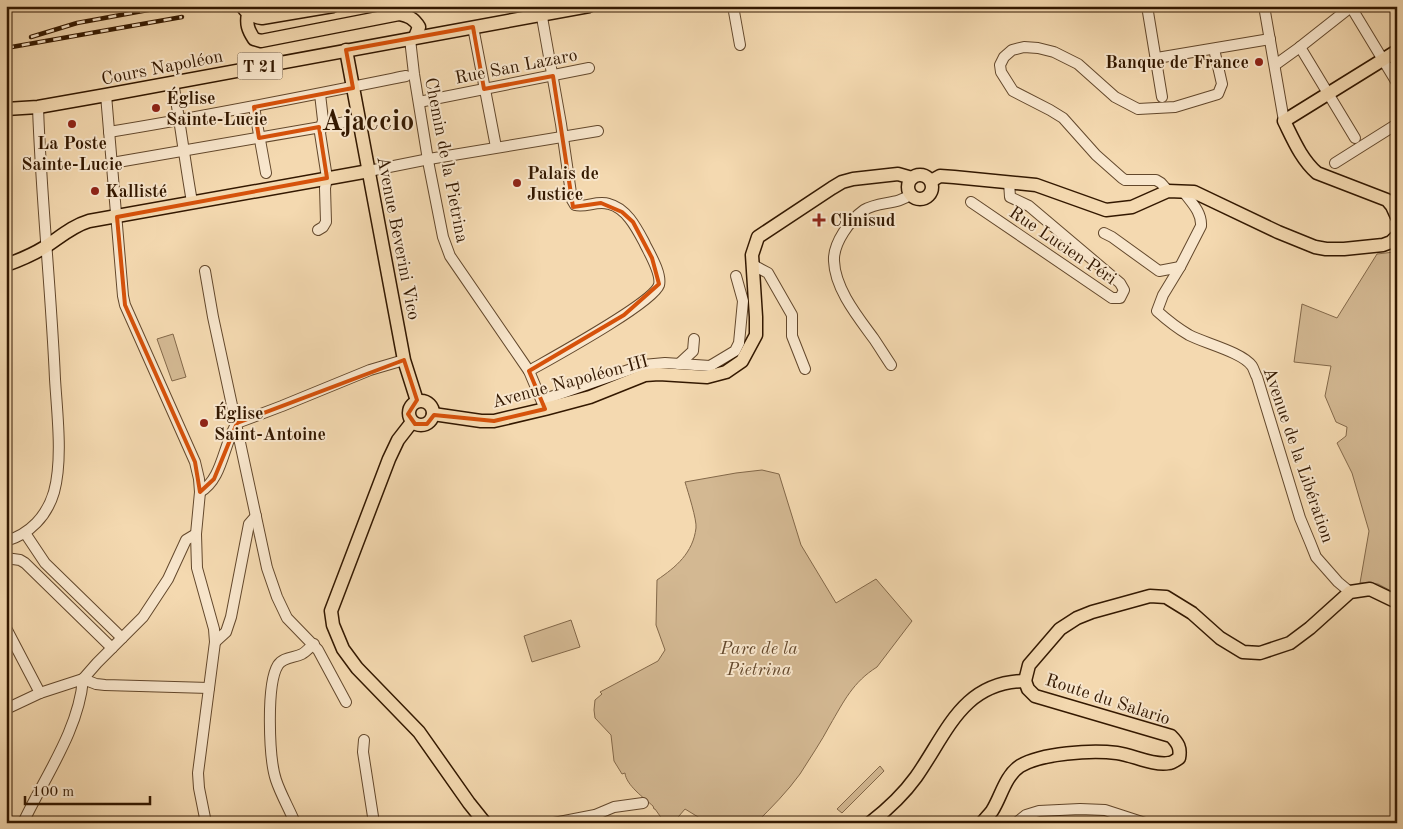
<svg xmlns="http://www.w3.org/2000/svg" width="1403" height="829" font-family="'Old Standard TT',serif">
  <rect width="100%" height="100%" fill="#f4d9b0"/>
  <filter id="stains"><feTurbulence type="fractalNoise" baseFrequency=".004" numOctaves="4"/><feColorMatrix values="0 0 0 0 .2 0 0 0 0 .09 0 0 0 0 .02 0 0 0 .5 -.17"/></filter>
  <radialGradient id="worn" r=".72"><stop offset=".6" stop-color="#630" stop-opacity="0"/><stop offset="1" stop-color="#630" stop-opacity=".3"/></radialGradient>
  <g fill="#d3b892" stroke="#836849">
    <path d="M1394 252 1397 255V594L1378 584 1360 583 1369 531 1352 473 1337 443 1346 436 1347 427 1336 422 1325 396 1331 366 1294 362 1302 304 1337 318 1377 254Z"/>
    <path d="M173 334 186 377 172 381 157 339Z"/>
    <path d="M762 470 779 474 801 545 836 603 876 579 912 621 877 667C853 682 844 701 830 725 821 742 810 758 800 774 787 792 772 807 756 823H708L685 809 673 823H665L655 809H654L653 806C644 798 626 785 625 773L622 774 614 761 611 735 595 718 594 710 595 700 602 694 600 692 658 661 665 650 656 625 657 580C676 567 693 553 696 528 697 520 688 492 685 482L736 473Z"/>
    <path d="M571 620 580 647 532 662 524 636Z"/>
    <path d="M880 766 884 771 842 813 837 809Z"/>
  </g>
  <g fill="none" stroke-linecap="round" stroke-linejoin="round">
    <g stroke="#63482c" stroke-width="12">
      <g id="minor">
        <path d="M733 6 740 45"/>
        <path d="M1147 6 1162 97"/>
        <path d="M1264 6 1284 121"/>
        <path d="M1351 7 1397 83"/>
        <path d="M473 27 496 147"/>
        <path d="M410 39 414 74 429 166 443 237 450 256 529 371 545 409"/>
        <path d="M1300 47 1355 138"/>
        <path d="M1157 58 1270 39"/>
        <path d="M1275 65 1300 47 1352 6"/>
        <path d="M173 82C180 122 185 162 192 202"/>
        <path d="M106 95 123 296 125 305 195 462 199 479 200 492 196 534 197 568 214 629 215 642 198 773 199 788 206 823"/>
        <path d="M419 102 589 68"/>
        <path d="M254 107 266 173"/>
        <path d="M109 132C209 116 307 96 406 76"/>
        <path d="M112 163 321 127 359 119"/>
        <path d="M1335 163 1397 124"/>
        <path d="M369 171 429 159 598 131"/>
        <path d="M1168 191 1161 183 1156 180H1125L1122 178 1096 155 1063 118 1050 110 1013 91 1001 72 1000 65 1004 57 1012 50 1024 47 1038 48 1054 52 1078 64 1115 97 1138 109 1175 107 1218 94 1222 84 1214 49"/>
        <path d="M1183 191C1191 202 1202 212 1201 226L1180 267 1163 295 1157 311C1167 320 1177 328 1189 335 1204 343 1242 352 1252 366 1254 369 1255 374 1257 377L1300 518 1310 542 1316 557 1338 582 1350 592"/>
        <path d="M971 202 1112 298H1120L1124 290 1120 283 1029 206 1010 197 1009 182"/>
        <path d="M318 230 323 227 326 222 325 188 327 178 320 133 323 120 320 94"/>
        <path d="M1104 233 1112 237 1159 271 1180 267"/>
        <path d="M753 265 768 273 792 315V336L805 369"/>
        <path d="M205 271 213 317 267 568 277 597 287 618 318 650 346 702"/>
        <path d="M679 364 693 351 694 339"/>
        <path d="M891 365C885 356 880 348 874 339 858 317 835 289 834 261 833 243 850 220 864 210 879 201 898 205 911 194"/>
        <path d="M529 371C550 359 653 303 659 285 662 273 649 253 644 242 636 227 626 208 609 204 597 200 586 208 575 205L572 200 561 124 540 6"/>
        <path d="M542 400 643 365 665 363 710 366 735 351 739 343 743 301 736 276"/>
        <path d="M237 423 282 406 370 370 404 360"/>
        <path d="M200 492C223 479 223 444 237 423"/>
        <path d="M25 533 45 563 122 638"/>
        <path d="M6 541C30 534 47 516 54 492 63 459 57 413 55 379 51 288 41 197 38 107"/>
        <path d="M6 558 20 560 25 563 112 648"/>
        <path d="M6 628 40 693"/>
        <path d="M215 642 226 632 231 617 249 524 256 516"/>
        <path d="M83 679 97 663 143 617 168 579 186 540 196 534"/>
        <path d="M6 709 40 693 83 679 96 684 105 685 209 688"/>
        <path d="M364 740 363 752 374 823"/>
        <path d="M23 823C44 778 79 730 83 679"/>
        <path d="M295 823C289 808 281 795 276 780 269 759 266 684 278 665 283 657 294 658 302 654 306 652 310 647 314 644"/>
        <path d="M412 823H420"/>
        <path d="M554 823 595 815 614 807 643 803"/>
        <path d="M1016 823 1026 815 1039 811 1080 809 1105 810 1145 823"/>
      </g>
    </g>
    <g stroke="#331800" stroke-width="15">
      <g id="major">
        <path d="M242 6C247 14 253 17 262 18L333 6"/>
        <path d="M248 14C246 24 248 30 254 39L261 41 399 14C408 16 414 18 419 27L415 37"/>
        <path d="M346 50 404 360 417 401"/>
        <path d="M1397 51 1284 121C1293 139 1301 159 1317 173L1387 200 1392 206 1397 217"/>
        <path d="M6 109 38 107 106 95 589 6"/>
        <circle cx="920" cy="187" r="12"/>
        <path d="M931 181 940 176 954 177 1036 185 1106 210 1132 207 1168 191 1194 192 1278 232 1315 247 1326 249H1344L1383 245 1391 242 1397 236"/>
        <path d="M6 265C20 260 32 255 45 247 59 238 72 226 89 221L369 171"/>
        <circle cx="421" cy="413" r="12"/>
        <path d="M433 414 481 421H494L545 409 590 397 645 375 659 374 707 377 726 372 742 361 756 335V317L752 255 758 237 832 188 842 182 853 179 898 174 912 178"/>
        <path d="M412 422 398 440 389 459 331 611 333 625 343 649 357 668 419 732 469 803 485 823"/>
        <path d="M1025 681 1029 665 1060 629 1077 618 1092 612 1150 596 1166 597 1192 613 1220 638 1243 652 1260 653 1290 643 1310 628 1350 592 1370 589 1397 602"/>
        <path d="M870 823C888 809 903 795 916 777 947 733 962 682 1025 681"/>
        <path d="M982 823C985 819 989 815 992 811 1001 797 1005 776 1020 766 1042 753 1091 750 1117 753 1133 755 1153 766 1169 763 1172 763 1176 760 1179 758 1181 748 1178 743 1171 736L1035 696 1028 689 1025 681"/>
      </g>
    </g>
    <use href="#minor" stroke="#f8e6cc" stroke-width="10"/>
    <use href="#major" stroke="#f4d9b0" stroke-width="12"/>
    <g stroke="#331800" stroke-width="4.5">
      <g id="rail">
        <path d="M31 37 77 23 170 6"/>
        <path d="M6 48 182 17"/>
      </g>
    </g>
    <use href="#rail" stroke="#f8e6cc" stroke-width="2.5" stroke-dasharray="8" stroke-linecap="butt"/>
  </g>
  <path fill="none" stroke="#d6520b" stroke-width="4" stroke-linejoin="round" d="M473 27 484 89 553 76 573 207 601 203 622 212 633 222 652 258 659 284 624 315 529 371 545 409 494 421 434 415 427 424H415L408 414 417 400 404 360 237 423 214 479 200 492 195 462 125 305 117 217 327 178 319 127 259 138 254 107 353 88 346 50Z"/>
  <g fill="#8f2418" stroke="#f8e6cc" stroke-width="2">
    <circle cx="1259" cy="62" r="5"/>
    <circle cx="156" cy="108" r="5"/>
    <circle cx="72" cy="124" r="5"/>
    <circle cx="517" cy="183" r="5"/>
    <circle cx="95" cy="191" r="5"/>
    <path d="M816.5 212.5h5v5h5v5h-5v5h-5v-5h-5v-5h5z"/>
    <circle cx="204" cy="423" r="5"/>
  </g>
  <g text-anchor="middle" stroke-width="4" stroke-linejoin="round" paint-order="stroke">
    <rect fill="#f8e6cc" stroke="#6e563d" stroke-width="1" x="237.5" y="52.5" width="45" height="27" rx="4"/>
    <g font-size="16" font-weight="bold" fill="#331800">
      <text x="260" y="72">T 21</text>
    </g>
    <g font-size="18" font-weight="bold" fill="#331800" stroke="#f8e6cc" text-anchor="start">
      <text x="1249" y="68" text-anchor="end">Banque de France</text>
      <text x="166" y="104">Église<tspan x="166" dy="21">Sainte-Lucie</tspan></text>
      <text x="72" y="149" text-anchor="middle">La Poste<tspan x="72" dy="21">Sainte-Lucie</tspan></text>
      <text x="527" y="179">Palais de<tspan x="527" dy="21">Justice</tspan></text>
      <text x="105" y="197">Kallisté</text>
      <text x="830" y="226">Clinisud</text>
      <text x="214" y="419">Église<tspan x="214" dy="21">Saint-Antoine</tspan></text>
    </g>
    <g font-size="18" fill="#331800" stroke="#f8e6cc">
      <text transform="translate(516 66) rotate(-11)" y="6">Rue San Lazaro</text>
      <text transform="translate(162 67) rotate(-11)" y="6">Cours Napoléon</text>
      <text transform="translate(447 160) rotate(79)" y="6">Chemin de la Pietrina</text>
      <text transform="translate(399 238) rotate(79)" y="6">Avenue Beverini Vico</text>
      <text transform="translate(1063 245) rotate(34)" y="6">Rue Lucien Péri</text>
      <text transform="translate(570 381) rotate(-15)" y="6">Avenue Napoléon III</text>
      <text transform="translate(1299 455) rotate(71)" y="6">Avenue de la Libération</text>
      <text transform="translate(1108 699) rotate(18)" y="6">Route du Salario</text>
    </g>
    <g font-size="18" font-style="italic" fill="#63482c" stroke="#f8e6cc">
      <text x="759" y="654">Parc de la<tspan x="759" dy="21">Pietrina</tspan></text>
    </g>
    <g font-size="28" font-weight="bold" fill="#331800" stroke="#f8e6cc">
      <text x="368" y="130">Ajaccio</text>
    </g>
  </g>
  <rect width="1403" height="829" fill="none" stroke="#f4d9b0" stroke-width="25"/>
  <rect x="8" y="8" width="1388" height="814" fill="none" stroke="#331800" stroke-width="2.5"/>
  <rect x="12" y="12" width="1378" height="804" fill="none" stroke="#331800"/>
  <path d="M25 796v8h125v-8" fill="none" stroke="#331800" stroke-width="2.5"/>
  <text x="32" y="796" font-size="15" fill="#331800" stroke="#f8e6cc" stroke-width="4" paint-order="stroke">100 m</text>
  <rect width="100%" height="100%" filter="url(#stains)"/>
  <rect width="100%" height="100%" fill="url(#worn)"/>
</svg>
